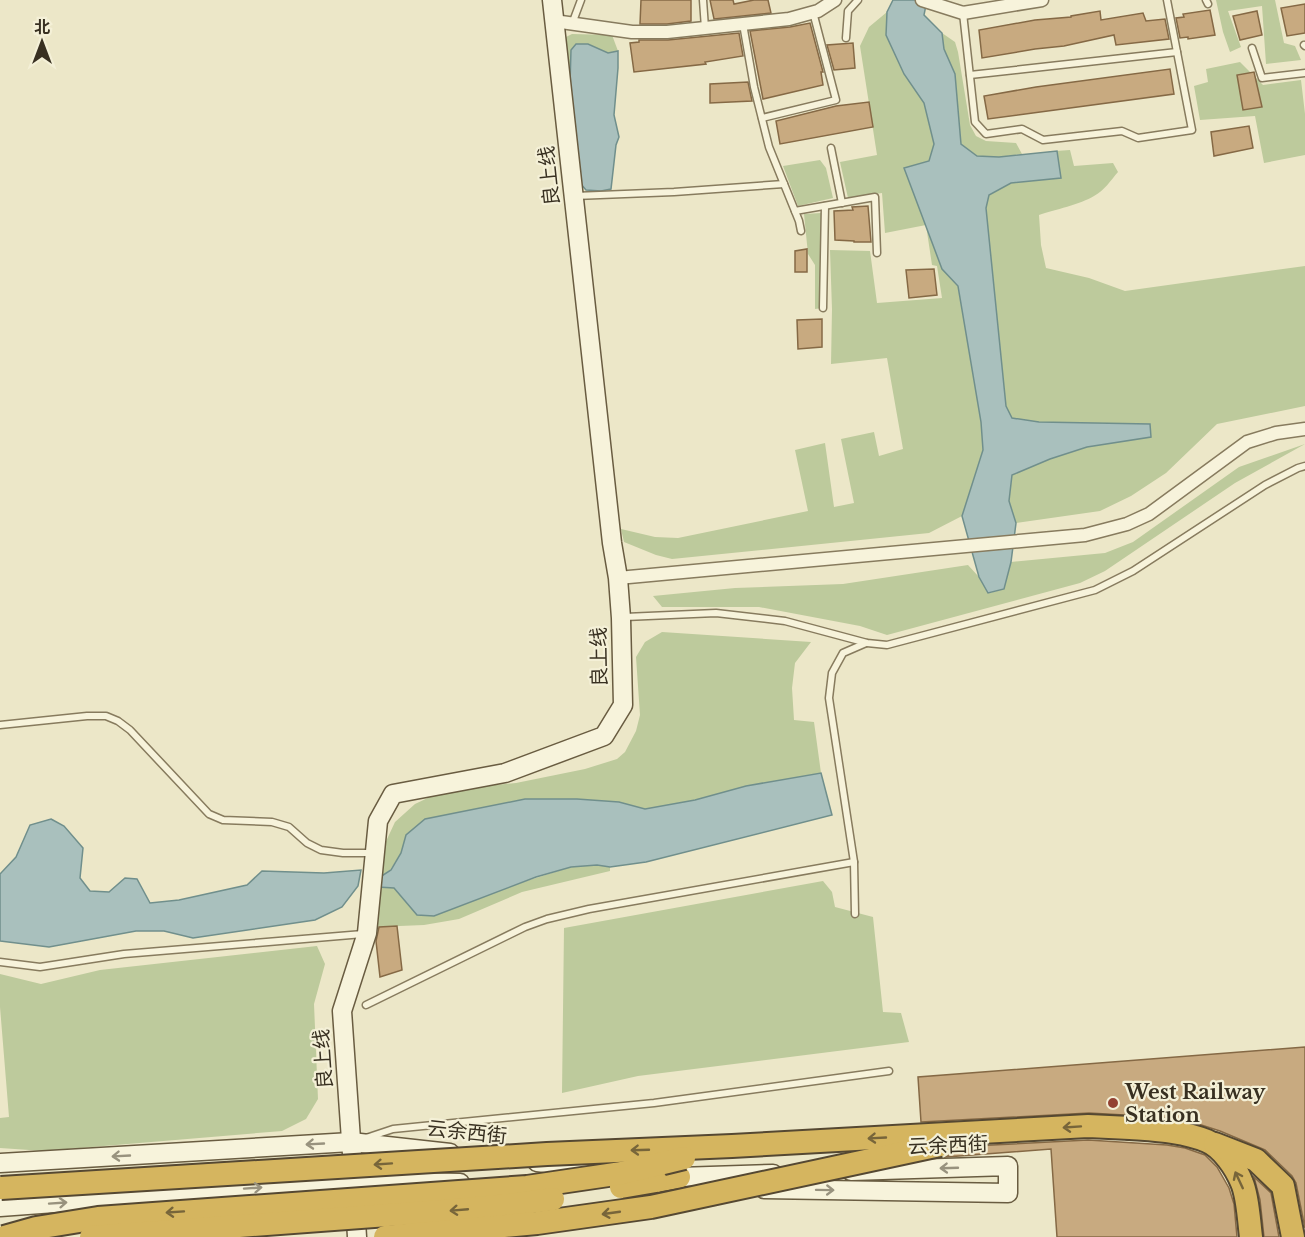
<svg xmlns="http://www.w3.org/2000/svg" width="1305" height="1237" font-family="'Libre Baskerville','Noto Sans SC',serif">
  <rect width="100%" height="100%" fill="#ece7c8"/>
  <g fill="#bdca9c">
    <path d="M1216 0H1275L1284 43 1295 46 1301 60 1266 64 1262 6 1228 11 1241 47 1230 52 1223 32Z"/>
    <path d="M887 12 886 35 904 74 924 103 934 144 929 161 905 168 942 269 958 286 981 422 983 450 962 516 929 533 672 559 656 555 624 542 621 529 655 537 678 538 808 511 795 450 825 443 834 507 854 503 841 439 874 432 879 456 903 449 887 358 831 364 832 309 830 250 870 251 877 303 942 298 937 266 932 265 926 225 885 233 882 193 848 198 840 162 877 155 860 46 869 27Z"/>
    <path d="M942 33 955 42 958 52 970 125 976 136 986 141 1016 143 1022 154 999 157 977 156 961 144 955 74 944 49Z"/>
    <path d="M572 34 612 35 618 51 608 53 588 44 570 84 564 38Z"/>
    <path d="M1240 62 1263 85 1301 80 1305 114V155L1264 163 1255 116 1200 120 1194 86 1208 82 1206 69Z"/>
    <path d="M1070 150 1074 166 1113 163 1118 172C1111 180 1104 191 1094 196 1081 204 1054 210 1039 215L1041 245 1046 268 1089 278 1125 291 1305 266V406L1217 424 1166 473 1131 496 1100 511 1016 523 1009 501 1012 475 1050 459 1087 447 1151 436 1150 424 1039 422 1012 418 1006 406 986 208 989 195 1011 183 1060 178 1056 151Z"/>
    <path d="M820 160 826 168 833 198 798 206 783 166Z"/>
    <path d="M821 213 823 308 815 309V265L808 254 804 214Z"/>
    <path d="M1305 444 1235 483 1105 571 1080 583 887 635 860 626 759 607H662L653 596 735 588 843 584 968 565 979 577 989 593 1004 589 1011 562 1105 553 1133 542 1239 467Z"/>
    <path d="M662 632 811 642 795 663 792 688 794 720 814 722 821 773 746 786 695 800 645 809 619 802 577 799H525L425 819 406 835 401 853 390 870 377 879 382 850 395 822 415 804 434 795 465 788 516 783 585 769 617 759 625 752 636 731 640 715 636 657 645 642Z"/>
    <path d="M597 865 610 867V871L522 892 459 919 424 925 375 927 378 887 394 888 417 915 571 867Z"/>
    <path d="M823 881 832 892 835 907 873 917 883 1012 901 1013 909 1042 638 1076 562 1093 564 928Z"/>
    <path d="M317 946 325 964 314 1004 318 1099 306 1119 282 1131 44 1151 0 1148V1118L9 1117 0 1007V974L41 984 100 970Z"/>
  </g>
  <g fill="#a9c0bd" stroke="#708f8c" stroke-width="1.5">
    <path d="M893 0H927L924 15 942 33 944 49 955 74 961 144 977 156 999 157 1057 151 1061 178 1011 183 989 195 986 208 1006 406 1012 418 1039 422 1150 424 1151 437 1087 447 1050 459 1012 475 1009 501 1016 523 1011 562 1004 589 988 593 979 577 962 516 983 450 981 422 958 286 942 269 904 168 929 161 934 144 924 103 904 74 886 35 887 12Z"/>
    <path d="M576 44H588L608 53 618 51V68L614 115 619 137 616 145 611 189 601 191 586 190 580 183 570 84 571 50Z"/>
    <path d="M821 773 832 815 646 862 610 867 597 865 571 867 536 877 434 916 417 915 394 888 378 887 377 879 391 870 401 853 406 835 425 819 525 799H577L619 802 645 809 695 800 746 786Z"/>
    <path d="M51 819 64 826 83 848 80 878 90 891 109 892 125 878 137 879 150 903 179 900 247 885 262 871 324 873 361 870 358 886 342 907 315 920 193 938 164 931H136L49 947 0 941V874L16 857 30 825Z"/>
  </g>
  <g fill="#c8aa80" stroke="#856945" stroke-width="1.5">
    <path d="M641 0H691V21L667 24H640Z"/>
    <path d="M710 0H733L734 4 754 0H768L771 13 714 19Z"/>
    <path d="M1305 4V33L1287 36 1281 8Z"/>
    <path d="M1210 10 1215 35 1188 39V37L1180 38 1176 18 1184 17 1183 14Z"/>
    <path d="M1100 11 1101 20 1143 13 1146 21 1165 19 1169 39 1116 45 1114 35 1064 46 1035 49 982 58 979 30 1035 20 1071 17V16Z"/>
    <path d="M1257 11 1262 35 1240 40 1233 16Z"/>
    <path d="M810 23 823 72H821L823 85 763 99 750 31 790 27Z"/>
    <path d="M739 33 743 56 705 62 706 64 634 72 630 43 639 42V40H668Z"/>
    <path d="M853 43 855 68 834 70 827 45Z"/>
    <path d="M1170 69 1174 94 988 119 984 96 1036 87Z"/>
    <path d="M1254 72 1262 107 1243 110 1237 75Z"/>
    <path d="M748 82 752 101 710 103V84Z"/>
    <path d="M869 102 873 127 780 144 776 121 836 106Z"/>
    <path d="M1249 126 1253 148 1214 156 1211 132Z"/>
    <path d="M868 206 871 242H854V241L835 240 834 211 853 210 852 207Z"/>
    <path d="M807 249V272H795V251Z"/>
    <path d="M934 269 937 295 909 298 906 270Z"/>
    <path d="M822 319V347L798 349 797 320Z"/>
    <path d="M397 926 402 970 380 977 376 941 379 927Z"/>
    <path d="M1305 1047V1228L1296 1183 1292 1176 1265 1150 1220 1131 1192 1122 1161 1117 1089 1113 921 1122 918 1077Z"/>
    <path d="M1088 1140 1167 1145 1185 1148 1205 1155 1217 1167 1229 1188 1234 1204 1237 1237H1057L1051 1149 946 1157 949 1155 953 1147Z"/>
    <path d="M1254 1177 1271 1193 1279 1237H1264L1260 1200Z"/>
  </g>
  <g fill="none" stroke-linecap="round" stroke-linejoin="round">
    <g stroke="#877b5e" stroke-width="9">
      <g id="lane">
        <path d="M703 0 705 28"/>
        <path d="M1206 0 1208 4"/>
        <path d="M963 13 975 122 986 134 1022 129 1043 140 1122 131 1138 138 1192 130 1167 0"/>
        <path d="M572 24 581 0"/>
        <path d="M743 24 754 87 769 147 799 221 801 231"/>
        <path d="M846 38 848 11 858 0"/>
        <path d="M1304 45 1305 46"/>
        <path d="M1252 48 1262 78 1305 73"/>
        <path d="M970 75 1177 52"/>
        <path d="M762 118 836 100 813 12"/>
        <path d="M831 148 842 203"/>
        <path d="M575 196 674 192 784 184"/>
        <path d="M795 211 875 197 877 253"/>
        <path d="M823 308 825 206"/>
        <path d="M625 617 716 613 785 621 867 643 887 645 1095 590 1133 571 1265 485 1298 468 1305 466"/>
        <path d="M0 725 87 716H106L118 721 130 730 209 814 223 820 272 822 289 827 307 843 321 850 343 853H372"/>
        <path d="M855 914 854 862 829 698 832 673 843 653 866 643"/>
        <path d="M0 962 40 967 124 954 363 934"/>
        <path d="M366 1005 525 927 547 919 589 909 854 862"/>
        <path d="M366 1138 393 1129 654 1103 889 1071"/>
      </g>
    </g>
    <g stroke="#877b5e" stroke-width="15">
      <g id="street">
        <path d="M922 0 963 13 1042 0"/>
        <path d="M554 21 632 32H667L789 19 818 11 835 0"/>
        <path d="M618 578 1085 535 1127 524 1149 514 1247 442 1276 433 1305 429"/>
      </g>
    </g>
    <g stroke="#695c41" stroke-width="21">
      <g id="secondary">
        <path d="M352 1154 342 1011 367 933 378 821 393 794 505 773 604 736 623 705 621 618 618 578 612 543 552 0"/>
        <path d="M537 1162 608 1170"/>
        <path d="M0 1163 351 1142 450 1153"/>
        <path d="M665 1176 679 1177 773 1174"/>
        <path d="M764 1189 1008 1193V1166L851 1171"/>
        <path d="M355 1205 357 1237"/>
        <path d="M0 1207 353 1181 460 1183"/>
      </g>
    </g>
    <g stroke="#554832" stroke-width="26">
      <g id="highway">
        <path d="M1130 1128C1156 1130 1183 1131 1207 1141 1222 1147 1236 1168 1242 1183 1248 1197 1249 1222 1251 1237"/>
        <path d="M1215 1144 1256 1160 1283 1186 1293 1237"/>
        <path d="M656 1181 679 1177"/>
      </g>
    </g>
    <use href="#lane" stroke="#f7f3db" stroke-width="6"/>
    <use href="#street" stroke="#f7f3db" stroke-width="12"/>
    <use href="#secondary" stroke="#f7f3db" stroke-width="18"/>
    <use href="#highway" stroke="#d5b55f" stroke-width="22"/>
    <g stroke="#554832" stroke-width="26" stroke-linecap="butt">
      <g id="highway-bridge">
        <path d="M621 1187 656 1181"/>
        <path d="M1 1188 547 1154 732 1146 1088 1126 1130 1128"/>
        <path d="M4 1237 36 1228 98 1218 527 1187 622 1173 684 1158"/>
        <path d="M91 1237 455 1210 517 1204 553 1199"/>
        <path d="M385 1237 537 1223 651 1207 940 1145"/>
      </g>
    </g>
    <use href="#highway-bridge" stroke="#d5b55f" stroke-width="22"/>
  </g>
  <defs><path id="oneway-shaft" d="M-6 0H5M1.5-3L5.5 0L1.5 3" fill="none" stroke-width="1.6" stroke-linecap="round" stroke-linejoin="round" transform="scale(1.5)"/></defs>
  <g stroke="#77653a">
    <use href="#oneway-shaft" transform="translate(1072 1127) rotate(176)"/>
    <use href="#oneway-shaft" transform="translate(877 1138) rotate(177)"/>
    <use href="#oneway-shaft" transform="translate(640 1150) rotate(178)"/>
    <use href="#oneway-shaft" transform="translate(383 1164) rotate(176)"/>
    <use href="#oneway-shaft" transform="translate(1239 1180) rotate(-115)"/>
    <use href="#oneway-shaft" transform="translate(459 1210) rotate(175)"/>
    <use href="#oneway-shaft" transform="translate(175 1212) rotate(176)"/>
    <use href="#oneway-shaft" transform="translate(611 1213) rotate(172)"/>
  </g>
  <g stroke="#98927e">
    <use href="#oneway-shaft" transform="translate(315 1144) rotate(177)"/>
    <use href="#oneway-shaft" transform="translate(121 1156) rotate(177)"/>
    <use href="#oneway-shaft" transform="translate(949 1168) rotate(178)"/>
    <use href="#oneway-shaft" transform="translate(253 1188) rotate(-4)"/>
    <use href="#oneway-shaft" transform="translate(825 1190) rotate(1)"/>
    <use href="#oneway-shaft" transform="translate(58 1203) rotate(-4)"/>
  </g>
  <circle fill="#934132" stroke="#f4f0d7" stroke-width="2" cx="1113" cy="1103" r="6"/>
  <g text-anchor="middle" stroke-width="4.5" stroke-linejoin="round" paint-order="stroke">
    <g font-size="20" fill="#383021" stroke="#f4f0d7">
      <text transform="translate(549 176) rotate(-96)" y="7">良上线</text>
      <text transform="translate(599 657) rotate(-91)" y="7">良上线</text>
      <text transform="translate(323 1059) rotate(-94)" y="7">良上线</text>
      <text transform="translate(467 1132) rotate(6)" y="7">云余西街</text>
      <text transform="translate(948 1145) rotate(-2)" y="7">云余西街</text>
    </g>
    <g font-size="20" font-weight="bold" fill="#383021" stroke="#f4f0d7" text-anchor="start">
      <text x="1125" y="1099">West Railway<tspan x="1125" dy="23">Station</tspan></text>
    </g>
  </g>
  <g transform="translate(42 42)" stroke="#f4f0d7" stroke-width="4.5" paint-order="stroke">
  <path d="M0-4.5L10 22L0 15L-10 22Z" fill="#383021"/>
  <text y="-9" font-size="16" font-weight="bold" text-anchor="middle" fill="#383021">北</text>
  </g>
</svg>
